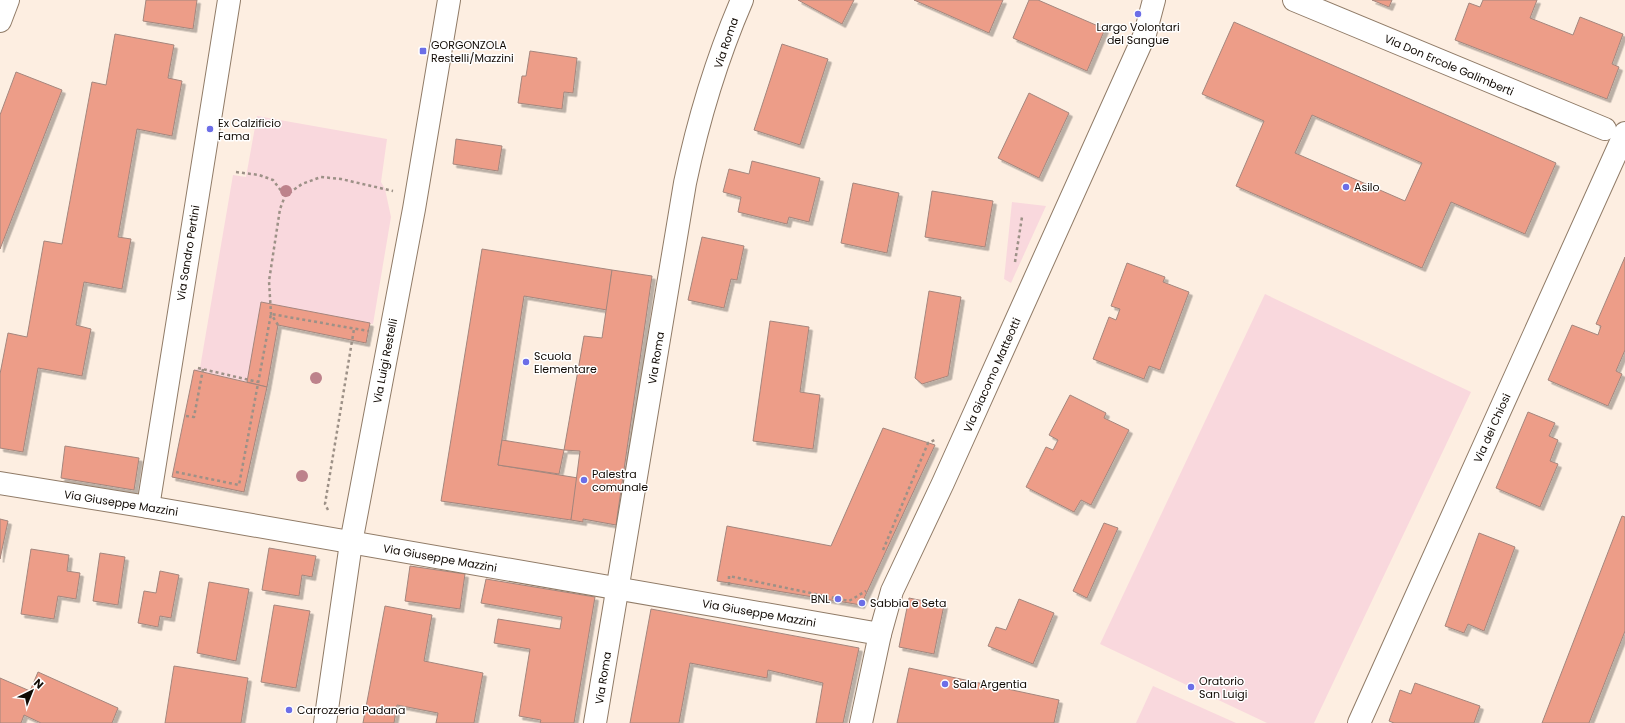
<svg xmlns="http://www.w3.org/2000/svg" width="1625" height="723" font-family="Poppins,sans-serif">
  <defs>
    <filter id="shadow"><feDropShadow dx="3.5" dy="3.5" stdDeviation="0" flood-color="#0004"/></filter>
  </defs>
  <rect width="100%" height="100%" fill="#fdeee1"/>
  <g fill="#f9d8dd">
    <path d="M257 116 387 139 381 182 385 189 391 217 373 324 262 303 247 382 194 370 200 368 233 175 246 177Z"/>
    <path d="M1012 202 1046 206 1011 283 1004 279Z"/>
    <path d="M1265 294 1471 392 1314 723H1267L1100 644Z"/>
    <path d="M1153 686 1236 723H1136Z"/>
  </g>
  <g fill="#ed9d88" stroke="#a4867d" fill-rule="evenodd" filter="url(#shadow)">
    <path d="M146 0H197L193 29 143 21Z"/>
    <path d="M798 0H854L842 24Z"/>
    <path d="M914 0H1003L989 33Z"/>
    <path d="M1029 0H1038L1105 29 1087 71 1013 38Z"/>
    <path d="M1372 0H1392L1389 7Z"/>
    <path d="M1483 0H1537L1530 18 1573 35 1580 17 1623 34 1612 64 1619 67 1607 99 1455 40 1469 3 1480 7Z"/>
    <path d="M1234 22 1556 163 1525 234 1451 202 1422 268 1236 186 1264 121 1202 94ZM1312 115 1422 163 1405 201 1295 153Z"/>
    <path d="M115 34 174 45 168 78 182 81 172 136 137 129 118 237 131 239 122 289 84 282 76 325 91 329 82 376 38 368 23 452 0 448V374L8 333 27 337 44 241 62 244 92 82 106 85Z"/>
    <path d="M782 44 828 59 800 145 754 130Z"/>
    <path d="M530 51 577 58 573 93 564 92 562 109 518 103 522 76H526Z"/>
    <path d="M16 72 62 90 0 249V115Z"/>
    <path d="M1029 93 1069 113 1039 178 998 158Z"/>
    <path d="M456 139 502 146 498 171 453 164Z"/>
    <path d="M752 161 820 178 809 222 789 217 787 224 738 212 741 197 723 192 729 169 749 174Z"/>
    <path d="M853 183 899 193 887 253 841 243Z"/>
    <path d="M932 191 993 201 985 247 925 237Z"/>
    <path d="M702 237 744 246 737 280 731 279 724 308 688 300Z"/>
    <path d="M482 249 612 270 607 310 524 296 498 465 578 478 571 520 441 501Z"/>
    <path d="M1625 257V350L1616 371 1622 374 1608 406 1548 380 1572 325 1598 335 1601 326 1596 324Z"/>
    <path d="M1127 263 1165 277 1163 282 1189 292 1160 370 1149 366 1144 379 1093 359 1109 317 1116 320 1120 309 1111 306Z"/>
    <path d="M612 270 652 276 616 525 583 519V522L571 520 580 451 564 450 584 336 602 338Z"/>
    <path d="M929 291 961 297 948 376 922 384 915 378Z"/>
    <path d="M261 302 370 323 366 343 278 325 267 387 247 382Z"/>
    <path d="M770 321 809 327 800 392 820 395 813 449 753 441Z"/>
    <path d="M194 370 267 387 244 492 172 477Z"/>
    <path d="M1070 395 1106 413 1104 418 1129 430 1091 505 1081 500 1074 512 1026 487 1046 447 1053 450 1058 440 1049 435Z"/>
    <path d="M1528 412 1555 423 1549 436 1558 440 1550 461 1558 464 1540 507 1496 488Z"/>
    <path d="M883 428 935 445 861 605 717 581 727 526 831 546Z"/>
    <path d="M502 440 564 450 559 474 498 465Z"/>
    <path d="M65 446 139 458 134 490 61 478Z"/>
    <path d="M1622 516 1625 517V631L1589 723H1542Z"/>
    <path d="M0 519 8 521 0 559Z"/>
    <path d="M1104 523 1118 528 1087 598 1073 591Z"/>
    <path d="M1479 533 1515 547 1484 631 1468 624 1464 633 1445 626Z"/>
    <path d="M269 548 316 556 312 577 302 575 299 596 262 590Z"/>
    <path d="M31 549 69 555 67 571 80 573 76 599 58 596 54 619 21 614Z"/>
    <path d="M100 553 125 557 118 605 93 601Z"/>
    <path d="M410 566 465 574 460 609 405 601Z"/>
    <path d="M160 571 179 575 171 618 160 616 158 627 138 623 144 591 156 593Z"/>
    <path d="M486 579 595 597 574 723H540L541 720 519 716 530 649 494 643 498 619 560 629 562 617 481 603Z"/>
    <path d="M209 582 249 589 236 661 197 653Z"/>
    <path d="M909 598 944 605 934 654 899 647Z"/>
    <path d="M1019 599 1054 613 1033 664 988 646 996 627 1006 630Z"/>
    <path d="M274 605 310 611 296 688 261 682Z"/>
    <path d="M385 606 432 615 424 661 483 673 474 723H436L438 713 397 705 394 723H363Z"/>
    <path d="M651 609 859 648 843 723H816L823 683 768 670 767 678 690 663 679 723H630Z"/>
    <path d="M174 666 248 678 241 723H165Z"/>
    <path d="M909 668 1059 700 1054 723H897Z"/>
    <path d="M38 672 118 708 112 723H41L24 715 21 723H0V678L30 691Z"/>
    <path d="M1415 683 1480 706 1474 723H1394L1389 721 1400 690 1411 694Z"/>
  </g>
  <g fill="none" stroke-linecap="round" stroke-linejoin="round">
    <g stroke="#907b67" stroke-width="24">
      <g id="street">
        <path d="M1294 0 1605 129"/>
        <path d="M0 21 8 0"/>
        <path d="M0 483 148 507 880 634"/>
        <path d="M148 507 229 0"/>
        <path d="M595 723 685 183C698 121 717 58 742 0"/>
        <path d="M861 723 880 634 892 591 943 483 1145 34"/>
        <path d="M1359 723 1625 133"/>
      </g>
    </g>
    <g stroke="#907b67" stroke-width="24">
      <g id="secondary">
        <path d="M1145 34 1154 0"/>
        <path d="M325 723 351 543 414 209 449 0"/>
      </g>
    </g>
    <g stroke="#9d9187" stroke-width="2.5" stroke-dasharray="3 3" stroke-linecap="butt">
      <path d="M236 172 259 175 273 180 285 196"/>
      <path d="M1015 262 1022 217"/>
      <path d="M278 325 271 314 269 281 280 209 285 196 302 184 321 177 341 179 393 191"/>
      <path d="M198 368 258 382"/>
      <path d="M186 416 194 417 203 369"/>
      <path d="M176 472 239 485 271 314 368 331"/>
      <path d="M328 510 325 504 354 329"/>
      <path d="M883 550 928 443 937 439"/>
      <path d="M729 585V576L849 601 866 591"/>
    </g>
    <use href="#street" stroke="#fff" stroke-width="22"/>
    <use href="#secondary" stroke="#fff" stroke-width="22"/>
  </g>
  <g fill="#bd828b">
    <circle cx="286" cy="191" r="6"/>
    <circle cx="316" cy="378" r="6"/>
    <circle cx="302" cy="476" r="6"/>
  </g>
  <g fill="#6c6ee7" stroke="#fff" stroke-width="1.5">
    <circle cx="1138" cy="14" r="4"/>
    <rect x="419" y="47" width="8" height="8" rx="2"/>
    <circle cx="210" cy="129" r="4"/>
    <circle cx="1346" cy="187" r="4"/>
    <circle cx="526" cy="362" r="4"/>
    <circle cx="584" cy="480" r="4"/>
    <circle cx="838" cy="599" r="4"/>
    <circle cx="862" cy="603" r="4"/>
    <circle cx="945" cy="684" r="4"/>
    <circle cx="1191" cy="687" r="4"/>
    <circle cx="289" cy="710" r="4"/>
  </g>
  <g text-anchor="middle" stroke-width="3" stroke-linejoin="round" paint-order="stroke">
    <g font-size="11" fill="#110a04" stroke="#fff" text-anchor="start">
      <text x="1138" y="31" text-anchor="middle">Largo Volontari<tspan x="1138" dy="13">del Sangue</tspan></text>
      <text x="431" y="49">GORGONZOLA<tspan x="431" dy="13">Restelli/Mazzini</tspan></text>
      <text x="218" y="127">Ex Calzificio<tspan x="218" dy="13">Fama</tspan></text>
      <text x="1354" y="191">Asilo</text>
      <text x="534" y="360">Scuola<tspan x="534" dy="13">Elementare</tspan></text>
      <text x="592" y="478">Palestra<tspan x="592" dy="13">comunale</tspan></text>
      <text x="830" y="603" text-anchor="end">BNL</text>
      <text x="870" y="607">Sabbia e Seta</text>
      <text x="1199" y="685">Oratorio<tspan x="1199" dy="13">San Luigi</tspan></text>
      <text x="953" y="688">Sala Argentia</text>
      <text x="297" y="714">Carrozzeria Padana</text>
    </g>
    <g font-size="11" fill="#110a04" stroke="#fff">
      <text transform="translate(726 43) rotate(-71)" y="4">Via Roma</text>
      <text transform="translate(1449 65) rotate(23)" y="4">Via Don Ercole Galimberti</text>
      <text transform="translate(188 253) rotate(-81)" y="4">Via Sandro Pertini</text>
      <text transform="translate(656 358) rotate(-81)" y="4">Via Roma</text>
      <text transform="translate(385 361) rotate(-79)" y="4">Via Luigi Restelli</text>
      <text transform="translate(992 375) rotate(-66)" y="4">Via Giacomo Matteotti</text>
      <text transform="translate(1492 428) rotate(-66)" y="4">Via dei Chiosi</text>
      <text transform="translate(121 503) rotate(9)" y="4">Via Giuseppe Mazzini</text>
      <text transform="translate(440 558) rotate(10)" y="4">Via Giuseppe Mazzini</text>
      <text transform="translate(759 613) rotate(10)" y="4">Via Giuseppe Mazzini</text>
      <text transform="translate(603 678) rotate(-81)" y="4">Via Roma</text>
    </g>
  </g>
  <g transform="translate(32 691) rotate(43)" stroke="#ffffff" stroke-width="3" paint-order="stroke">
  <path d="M0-3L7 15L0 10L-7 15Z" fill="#110a04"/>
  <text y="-6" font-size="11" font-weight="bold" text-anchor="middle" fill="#110a04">N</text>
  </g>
</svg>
